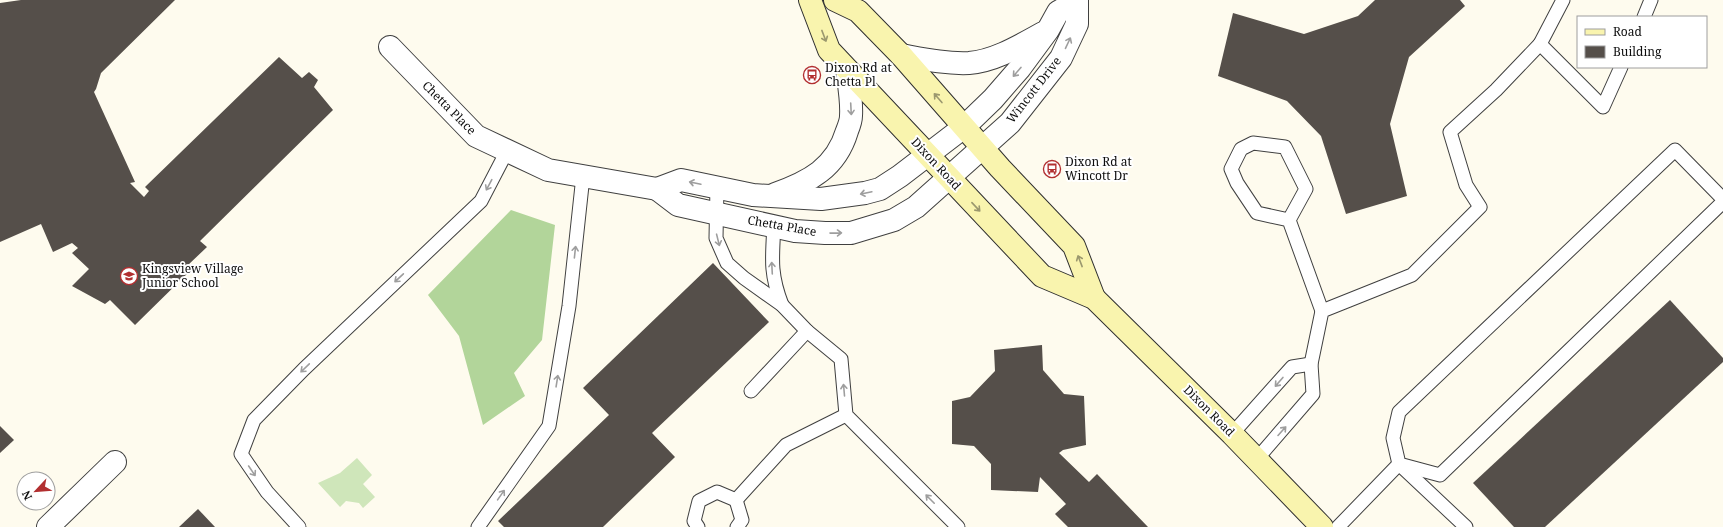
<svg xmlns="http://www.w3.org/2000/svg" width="1723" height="527" font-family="'Noto Serif',serif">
  <rect width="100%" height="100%" fill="#fefbee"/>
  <path fill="#cfe6ba" d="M357 458 372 475 363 484 375 497 363 508 359 503 346 501 340 507 318 483 340 473Z"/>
  <path fill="#b2d59a" d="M511 210 555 225 542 340 514 373 525 396 483 425 459 336 428 295Z"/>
  <g fill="#554f4a">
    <path d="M21 0H175L101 73 96 89 94 92 135 182 130 183 144 197 149 191 145 187 279 57 302 78 309 72 318 80 314 87 333 110 200 241 207 247 187 266 191 270 135 325 110 300 105 304 72 286 89 269 72 253 78 248 72 243 53 252 41 224 0 242V3Z"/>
    <path d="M1375 0H1460L1465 6 1409 57 1390 124 1407 196 1346 214 1321 136 1287 101 1218 76 1233 13 1304 34 1358 16Z"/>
    <path d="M713 263 769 322 652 433 675 457 603 527H504L498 521 609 415 583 388Z"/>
    <path d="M1670 300 1723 358V362L1545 527H1514L1473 483Z"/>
    <path d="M1042 345 1043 370 1064 394 1084 396 1086 445 1063 450 1059 453 1089 482 1097 474 1148 527H1068L1055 514 1066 504 1040 477 1038 492 991 490V464L974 446 952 444V401L970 397 995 371 994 350Z"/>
    <path d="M0 426 14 440 0 453Z"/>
    <path d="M198 509 215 527H179Z"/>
  </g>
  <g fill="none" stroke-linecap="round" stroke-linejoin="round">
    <g stroke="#404040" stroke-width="15">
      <g id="lane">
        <path d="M1563 0 1540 44 1603 107 1621 67"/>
        <path d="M1644 17 1651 0"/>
        <path d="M717 187 716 238 727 263 744 278 782 305 807 331 841 359 846 415 958 527"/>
        <path d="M1723 199 1675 150 1399 412 1393 438 1399 464 1440 475 1723 202"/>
        <path d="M1289 220 1257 213 1237 183 1231 169 1241 149 1253 143 1285 147 1306 189 1289 220 1322 311"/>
        <path d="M774 226C772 259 770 274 782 305"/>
        <path d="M751 391 807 331"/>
        <path d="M1232 434 1292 367 1311 364"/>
        <path d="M1256 460 1313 394 1311 364 1322 311 1412 275 1480 207 1466 185 1450 132 1496 90 1540 44"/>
        <path d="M736 500 786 445 846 415"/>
        <path d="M736 500 742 520 737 527"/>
        <path d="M299 527 267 492 241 454 254 420 304 369 481 201 507 151"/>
        <path d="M478 527 549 426 569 306 583 176"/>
        <path d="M698 527 694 521 699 501 717 492 736 500"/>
        <path d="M1338 527 1399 464 1466 527"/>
      </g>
    </g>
    <g stroke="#404040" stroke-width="24">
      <g id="street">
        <path d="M1077 1 1058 12 1048 30 1020 68 993 99 964 127 900 176 880 189 865 193 821 199 753 195 681 180 657 189 678 205 795 231 825 233H851L894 220 916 207 1010 123 1061 58 1077 24V0"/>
        <path d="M390 47 476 136 548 170 657 189"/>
        <path d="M901 55C923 59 946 64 969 63 995 61 1021 45 1043 33"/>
        <path d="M775 194C809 182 836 168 847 131 849 126 851 121 851 116 852 101 849 85 847 70"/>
        <path d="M48 527 115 462"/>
      </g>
    </g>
    <g stroke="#2f2f2f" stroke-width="24">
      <g id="secondary">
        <path d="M810 0 829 50 1042 276 1094 298 1232 434 1322 527"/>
        <path d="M835 0 858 11 901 55 1000 168 1074 246 1094 298"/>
      </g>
    </g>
    <use href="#lane" stroke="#fff" stroke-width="13"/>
    <use href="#street" stroke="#fff" stroke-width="22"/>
    <use href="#secondary" stroke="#f9f4ae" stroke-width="22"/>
  </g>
  <defs><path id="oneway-shaft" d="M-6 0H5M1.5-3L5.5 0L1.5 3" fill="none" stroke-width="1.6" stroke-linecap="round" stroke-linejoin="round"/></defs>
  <g stroke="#9b986e">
    <use href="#oneway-shaft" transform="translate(824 36) rotate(69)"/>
    <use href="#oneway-shaft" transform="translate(938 98) rotate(-131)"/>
    <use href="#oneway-shaft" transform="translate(976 207) rotate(47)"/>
    <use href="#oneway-shaft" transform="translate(1080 261) rotate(-111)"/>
  </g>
  <g stroke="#9e9e9e">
    <use href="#oneway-shaft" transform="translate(1068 43) rotate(-65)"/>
    <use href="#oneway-shaft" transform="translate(1017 72) rotate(131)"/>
    <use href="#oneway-shaft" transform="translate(851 109) rotate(87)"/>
    <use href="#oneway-shaft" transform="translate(695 183) rotate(-168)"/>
    <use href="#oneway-shaft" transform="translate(489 185) rotate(118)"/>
    <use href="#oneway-shaft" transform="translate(866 193) rotate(168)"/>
    <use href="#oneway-shaft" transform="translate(836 233) rotate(-1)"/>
    <use href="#oneway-shaft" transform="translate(718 240) rotate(76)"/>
    <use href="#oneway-shaft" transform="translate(575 252) rotate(-84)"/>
    <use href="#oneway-shaft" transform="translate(772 268) rotate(-93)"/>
    <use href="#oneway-shaft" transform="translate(399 278) rotate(137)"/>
    <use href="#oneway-shaft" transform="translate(305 368) rotate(136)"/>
    <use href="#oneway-shaft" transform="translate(557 381) rotate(-81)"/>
    <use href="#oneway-shaft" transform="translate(1279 382) rotate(131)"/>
    <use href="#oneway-shaft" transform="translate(844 390) rotate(-95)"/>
    <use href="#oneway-shaft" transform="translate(1282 431) rotate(-48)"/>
    <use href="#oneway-shaft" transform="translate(252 471) rotate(56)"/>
    <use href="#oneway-shaft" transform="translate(501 495) rotate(-55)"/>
    <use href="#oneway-shaft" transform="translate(930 499) rotate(-135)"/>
  </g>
  <defs>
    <g id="bus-ring" transform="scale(0.9)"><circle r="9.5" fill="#fff" stroke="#b22f30" stroke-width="1.5"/><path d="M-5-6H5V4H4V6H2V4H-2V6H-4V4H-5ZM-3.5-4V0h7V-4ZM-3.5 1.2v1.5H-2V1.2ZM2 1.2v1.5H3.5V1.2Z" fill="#b22f30"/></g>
    <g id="school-ring" transform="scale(0.9)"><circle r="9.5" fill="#fff" stroke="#b22f30" stroke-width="1.5"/><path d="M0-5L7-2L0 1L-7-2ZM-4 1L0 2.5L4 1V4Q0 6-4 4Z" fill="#b22f30"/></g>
  </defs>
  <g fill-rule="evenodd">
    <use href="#bus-ring" x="812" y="75"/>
    <use href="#bus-ring" x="1052" y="169"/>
    <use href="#school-ring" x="129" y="276"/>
  </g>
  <g text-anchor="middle" stroke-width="4" stroke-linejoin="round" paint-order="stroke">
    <g font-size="12" fill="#0d0d0d" stroke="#fff" text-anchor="start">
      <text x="825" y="72">Dixon Rd at<tspan x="825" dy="14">Chetta Pl</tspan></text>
      <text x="1065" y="166">Dixon Rd at<tspan x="1065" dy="14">Wincott Dr</tspan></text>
      <text x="142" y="273">Kingsview Village<tspan x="142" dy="14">Junior School</tspan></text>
    </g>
    <g font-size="12" fill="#0d0d0d" stroke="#fff">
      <text transform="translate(1034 90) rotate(-52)" y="4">Wincott Drive</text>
      <text transform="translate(449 108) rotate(45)" y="4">Chetta Place</text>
      <text transform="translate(936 164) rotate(47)" y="4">Dixon Road</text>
      <text transform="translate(782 226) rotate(10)" y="4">Chetta Place</text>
      <text transform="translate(1209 411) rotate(45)" y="4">Dixon Road</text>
    </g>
  </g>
  <rect x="1577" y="16" width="130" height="52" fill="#ffffff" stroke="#9e9e9e"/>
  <rect x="1585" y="29" width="20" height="6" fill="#f9f4ae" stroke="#9e9e9e"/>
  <text x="1613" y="36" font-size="12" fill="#0d0d0d">Road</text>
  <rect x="1585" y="46" width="20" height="12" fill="#554f4a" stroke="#9e9e9e"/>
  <text x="1613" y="56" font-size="12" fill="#0d0d0d">Building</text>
  <g transform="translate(36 491) rotate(244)"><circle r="19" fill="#ffffff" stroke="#9e9e9e"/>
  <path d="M0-3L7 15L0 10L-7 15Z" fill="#b22f30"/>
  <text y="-6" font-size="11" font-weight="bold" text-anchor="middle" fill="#0d0d0d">N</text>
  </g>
</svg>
